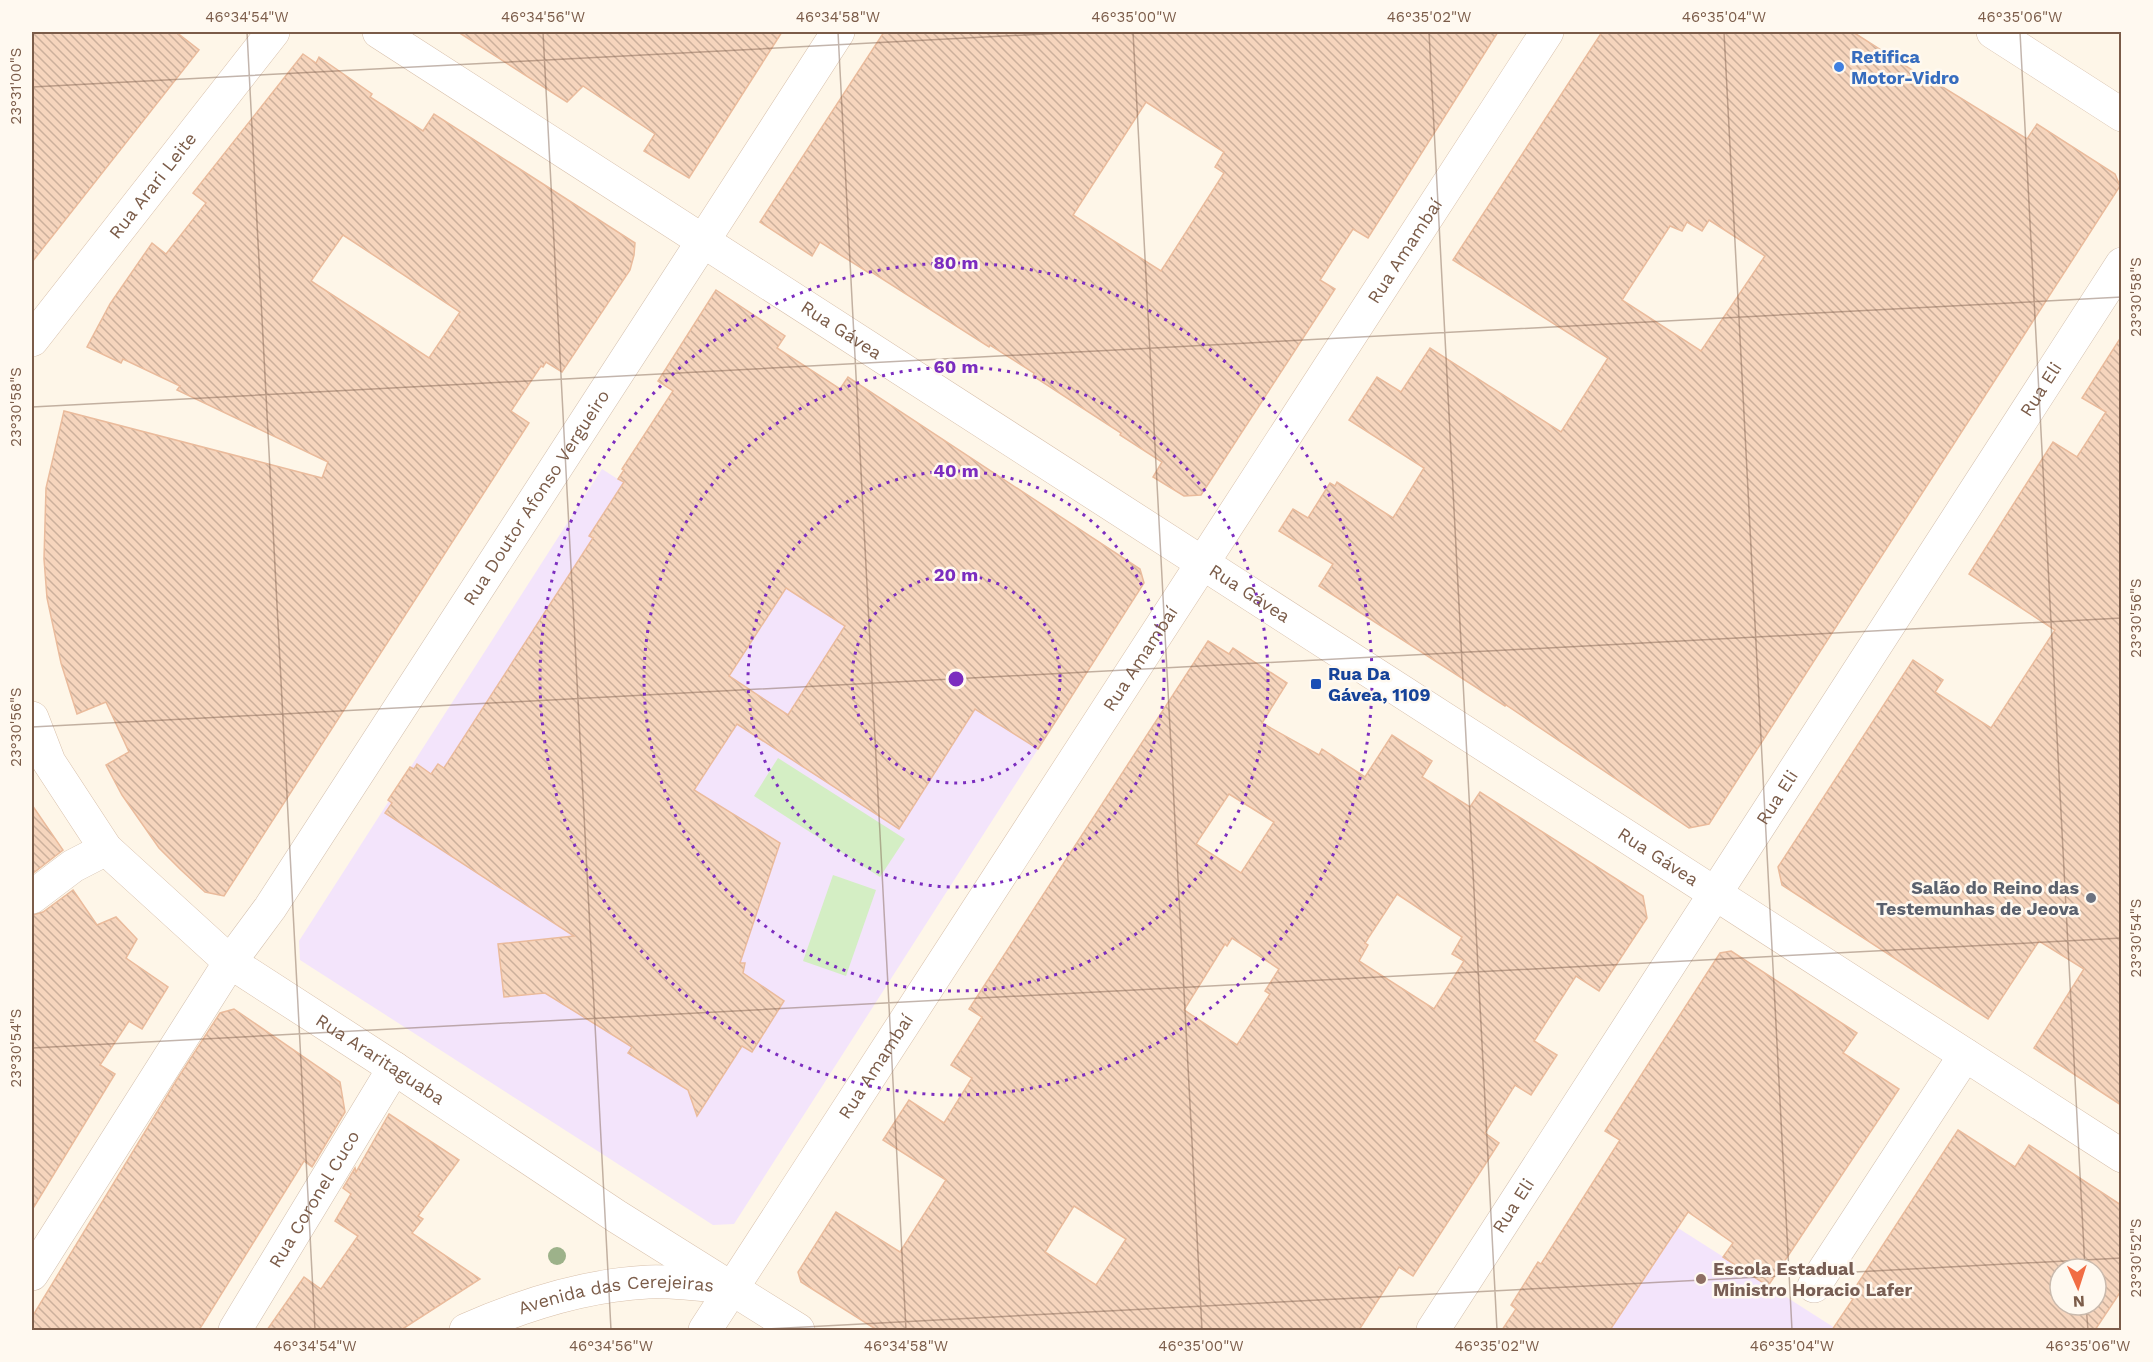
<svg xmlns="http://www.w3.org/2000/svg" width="2153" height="1362" font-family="'Work Sans',sans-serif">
  <defs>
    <pattern id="building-back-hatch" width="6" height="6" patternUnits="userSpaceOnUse" patternTransform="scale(1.5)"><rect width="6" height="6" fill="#f6d5bd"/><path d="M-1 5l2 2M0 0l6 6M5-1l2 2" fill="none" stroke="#ccb09c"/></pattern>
  </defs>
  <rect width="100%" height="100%" fill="#fef6e8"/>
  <g fill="#f3e4fb">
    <path d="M602 469 1038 749 734 1224 713 1225 300 960 299 941Z"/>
    <path d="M1678 1228 1838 1330H1610Z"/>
  </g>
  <g fill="#d4eec4">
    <path d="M778 758 905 839 880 877 754 796Z"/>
    <path d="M833 875 876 890 846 976 803 961Z"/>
  </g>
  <g fill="url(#building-back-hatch)" stroke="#eabb9c" stroke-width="1.5" fill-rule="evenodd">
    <path d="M32 32H176L199 50 32 262Z"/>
    <path d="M458 32H782L689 178 644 151 655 134 583 86 567 102Z"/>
    <path d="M884 32H1498L1368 238 1353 229 1320 280 1335 289 1201 495 1184 496 1153 477 1162 462 1120 435 1121 433 1033 376 1034 373 990 345 989 347 870 271 869 273 820 242 812 256 760 222ZM1146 102 1224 152 1215 167 1224 173 1161 271 1073 215Z"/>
    <path d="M1602 32H1853L1937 86 1938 84 2027 139 2037 124 2115 174 2120 186 1709 824 1689 828 1506 705 1505 706 1319 586 1333 564 1279 531 1293 509 1308 518 1330 483 1335 486 1337 482 1393 518 1424 468 1349 420 1377 377 1401 392 1430 348 1561 432 1608 358 1453 260ZM1709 220 1765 256 1701 351 1622 300 1670 226 1682 231 1687 222 1702 231Z"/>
    <path d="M303 54 316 63 319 57 372 94 370 97 423 131 434 114 635 243 634 255 630 270 562 372 546 362 543 367 541 366 511 411 529 423 224 896 205 892 181 870 159 848 122 795 106 765 129 752 106 702 77 714 61 663 47 598 44 559 46 488 64 411 322 478 328 462 177 390 180 386 123 359 121 363 87 347 110 304 152 243 166 254 206 203 193 193ZM343 235 460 312 429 358 311 281Z"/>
    <path d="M716 290 785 336 777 348 840 389 848 377 1140 569 1144 583 1038 749 975 709 899 829 737 724 694 790 780 843 740 963H745L743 973 784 1001 752 1052 742 1046 697 1116 688 1090 628 1053 632 1047 545 993 504 997 498 944 574 936 385 813 392 803 388 800 410 767 414 769 417 764 431 774 438 764 444 768 593 538 589 536 624 482 618 479 624 470 622 469 673 391 658 381ZM786 588 845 626 788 715 729 676Z"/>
    <path d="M2121 337V1105L2034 1048 2084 969 2039 941 1988 1019 1782 885 1778 867 1913 660 1943 680 1935 692 1991 728 2055 630 1969 574 2053 442 2077 457 2106 412 2082 398Z"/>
    <path d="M1208 641 1229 654 1233 648 1287 683 1262 723 1319 755 1322 749 1365 777 1392 735 1432 761 1422 777 1470 807 1480 792 1643 896 1647 918 1599 991 1576 976 1534 1041 1557 1055 1531 1095 1515 1085 1485 1133 1499 1143 1413 1276 1399 1267 1359 1330H877L801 1282 798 1272 836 1212 900 1252 946 1180 883 1140 909 1100 944 1123 972 1078 951 1065 982 1017 969 1009ZM1229 794 1274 822 1241 873 1196 844ZM1397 894 1462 937 1452 954 1464 961 1434 1009 1359 961 1368 945 1365 943ZM1232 938 1279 969 1265 991 1270 994 1237 1045 1184 1010 1225 944 1227 946ZM1074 1206 1126 1239 1096 1285 1045 1252Z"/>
    <path d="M32 805 63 850 32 874Z"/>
    <path d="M73 890 97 925 116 917 137 939 126 958 168 987 142 1029 129 1021 100 1065 115 1074 32 1210V915L43 912Z"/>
    <path d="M1731 951 1857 1033 1843 1053 1899 1089 1768 1286 1723 1257 1733 1243 1688 1212 1610 1330H1502L1516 1309 1511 1305 1538 1262 1541 1264 1620 1140 1605 1131 1720 953Z"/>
    <path d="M234 1009 340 1082 345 1112 312 1167 304 1161 199 1330H32V1317L176 1081 220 1013Z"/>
    <path d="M389 1114 459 1160 418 1216 423 1219 412 1233 480 1279 401 1330H267L304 1277 321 1289 358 1236 335 1221 351 1194 343 1188 355 1168 356 1172Z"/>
    <path d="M1958 1130 2015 1167 2029 1145 2121 1205V1291L2095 1330H1832L1853 1299 1849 1297ZM2060 1269H2096V1305H2060Z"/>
  </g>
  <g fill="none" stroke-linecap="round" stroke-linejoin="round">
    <g stroke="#d2beac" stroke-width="34">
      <g id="street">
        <path d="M32 897 73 866 106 849"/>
        <path id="s1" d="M32 1274 230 962 270 908 703 241"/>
        <path d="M1814 1286 1965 1055"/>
        <path id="s2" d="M235 1330 394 1068"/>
        <path id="s3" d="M1433 1330 2122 264"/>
      </g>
    </g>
    <g stroke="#d8c0ab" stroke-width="34">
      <g id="secondary">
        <path id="s4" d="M379 32 2122 1156"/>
        <path d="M1993 32 2122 115"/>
        <path d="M703 241 838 32"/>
        <path id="s5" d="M32 340 273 32"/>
        <path id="s6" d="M32 718 49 762 106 849 230 962 394 1068 616 1216 798 1330"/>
        <path id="s7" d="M466 1330C523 1305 586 1285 648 1282 673 1281 698 1284 722 1287"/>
        <path id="s8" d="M705 1330 1547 32"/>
      </g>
    </g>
    <use href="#street" stroke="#fff" stroke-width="33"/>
    <use href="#secondary" stroke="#fff" stroke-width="33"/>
  </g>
  <circle fill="#9db28a" cx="557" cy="1256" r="9"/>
  <path fill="none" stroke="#7b5c49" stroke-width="1.5" stroke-opacity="0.45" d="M247 32 315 1330M543 32 611 1330M838 32 906 1330M1133 32 1202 1330M1429 32 1497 1330M1724 32 1792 1330M2020 32 2085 1269M32 87 1082 32M32 407 2122 297M32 727 2122 618M32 1048 2122 938M2086 1305 2088 1330M746 1330 2122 1258"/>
  <g fill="none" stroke="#7b2cbf" stroke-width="3" stroke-dasharray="3 6">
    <circle cx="956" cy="679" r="104"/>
    <circle cx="956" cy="679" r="208"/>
    <circle cx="956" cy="679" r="312"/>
    <circle cx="956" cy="679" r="416"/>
  </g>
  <circle fill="#3f7fe0" stroke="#fff9f0" stroke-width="2" cx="1839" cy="67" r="6"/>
  <rect fill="#1a4fb4" stroke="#fff9f0" stroke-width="2" x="1310" y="678" width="12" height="12" rx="3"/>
  <circle fill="#6b7280" stroke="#fff9f0" stroke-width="2" cx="2091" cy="898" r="6"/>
  <circle fill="#8d6e63" stroke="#fff9f0" stroke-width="2" cx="1701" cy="1279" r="6"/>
  <g text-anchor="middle" stroke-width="5" stroke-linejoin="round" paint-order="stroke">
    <g font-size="18" font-weight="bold" fill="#366cbe" stroke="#fff9f0" text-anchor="start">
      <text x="1851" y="63">Retifica<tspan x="1851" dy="21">Motor-Vidro</tspan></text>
    </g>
    <g font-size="18" fill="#7b5c49" stroke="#fff9f0">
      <text dy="6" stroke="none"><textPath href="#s5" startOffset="196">Rua Arari Leite</textPath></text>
      <text dy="6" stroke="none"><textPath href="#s8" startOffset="1286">Rua Amambaí</textPath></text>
      <text dy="6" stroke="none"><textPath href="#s4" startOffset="550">Rua Gávea</textPath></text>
      <text dy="6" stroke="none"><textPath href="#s3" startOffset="1120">Rua Eli</textPath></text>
      <text dy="6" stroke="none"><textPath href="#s1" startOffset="926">Rua Doutor Afonso Vergueiro</textPath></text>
      <text dy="6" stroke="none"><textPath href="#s4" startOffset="1036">Rua Gávea</textPath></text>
      <text dy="6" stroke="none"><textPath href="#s8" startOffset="800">Rua Amambaí</textPath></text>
      <text dy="6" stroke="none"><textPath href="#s3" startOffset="634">Rua Eli</textPath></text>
      <text dy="6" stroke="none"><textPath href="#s4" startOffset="1522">Rua Gávea</textPath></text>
      <text dy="6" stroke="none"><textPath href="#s6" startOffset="498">Rua Araritaguaba</textPath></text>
      <text dy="6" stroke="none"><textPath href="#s8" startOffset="314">Rua Amambaí</textPath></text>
      <text dy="6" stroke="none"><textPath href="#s2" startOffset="153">Rua Coronel Cuco</textPath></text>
      <text dy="6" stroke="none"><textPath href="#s3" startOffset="148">Rua Eli</textPath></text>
      <text dy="6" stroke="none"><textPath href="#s7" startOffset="156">Avenida das Cerejeiras</textPath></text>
    </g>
    <g font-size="18" font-weight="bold" fill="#164399" stroke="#fff9f0" text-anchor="start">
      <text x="1328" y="680">Rua Da<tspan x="1328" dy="21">Gávea, 1109</tspan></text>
    </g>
    <g font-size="18" font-weight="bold" fill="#5b616d" stroke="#fff9f0" text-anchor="end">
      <text x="2079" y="894">Salão do Reino das<tspan x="2079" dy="21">Testemunhas de Jeova</tspan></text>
    </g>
    <g font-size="18" font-weight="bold" fill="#785e54" stroke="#fff9f0" text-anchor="start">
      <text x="1713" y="1275">Escola Estadual<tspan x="1713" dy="21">Ministro Horacio Lafer</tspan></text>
    </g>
  </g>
  <circle cx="956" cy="679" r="9" fill="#7b2cbf" stroke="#fff9f0" stroke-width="3"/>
  <g font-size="18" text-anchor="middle" font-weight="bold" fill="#7b2cbf" stroke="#fff9f0" stroke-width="5" stroke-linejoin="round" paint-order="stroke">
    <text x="956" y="269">80 m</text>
    <text x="956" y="373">60 m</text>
    <text x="956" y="477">40 m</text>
    <text x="956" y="581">20 m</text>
  </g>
  <rect width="2153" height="1362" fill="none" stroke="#fff9f0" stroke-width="66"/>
  <g transform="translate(2078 1287) rotate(177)"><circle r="28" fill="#fff9f0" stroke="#cabaad" stroke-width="1.5"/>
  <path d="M0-4.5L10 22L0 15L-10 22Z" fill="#f16d44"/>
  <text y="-9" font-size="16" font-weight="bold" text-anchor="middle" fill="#7b5c49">N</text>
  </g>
  <rect x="33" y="33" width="2087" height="1296" fill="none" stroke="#7b5c49" stroke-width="2"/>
  <g font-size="15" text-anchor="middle" fill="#7b5c49">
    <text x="247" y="22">46°34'54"W</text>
    <text x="543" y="22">46°34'56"W</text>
    <text x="838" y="22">46°34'58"W</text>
    <text x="1134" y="22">46°35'00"W</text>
    <text x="1429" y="22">46°35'02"W</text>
    <text x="1724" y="22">46°35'04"W</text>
    <text x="2020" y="22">46°35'06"W</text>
    <text transform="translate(16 86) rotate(-90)" y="5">23°31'00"S</text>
    <text transform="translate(2136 297) rotate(-90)" y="5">23°30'58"S</text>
    <text transform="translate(16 407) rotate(-90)" y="5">23°30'58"S</text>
    <text transform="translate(2136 618) rotate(-90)" y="5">23°30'56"S</text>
    <text transform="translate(16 727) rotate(-90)" y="5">23°30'56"S</text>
    <text transform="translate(2136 938) rotate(-90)" y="5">23°30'54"S</text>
    <text transform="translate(16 1048) rotate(-90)" y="5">23°30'54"S</text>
    <text transform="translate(2136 1258) rotate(-90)" y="5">23°30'52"S</text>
    <text x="315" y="1351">46°34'54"W</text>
    <text x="611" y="1351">46°34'56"W</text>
    <text x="906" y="1351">46°34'58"W</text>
    <text x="1201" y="1351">46°35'00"W</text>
    <text x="1497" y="1351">46°35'02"W</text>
    <text x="1792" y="1351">46°35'04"W</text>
    <text x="2088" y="1351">46°35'06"W</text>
  </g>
</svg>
